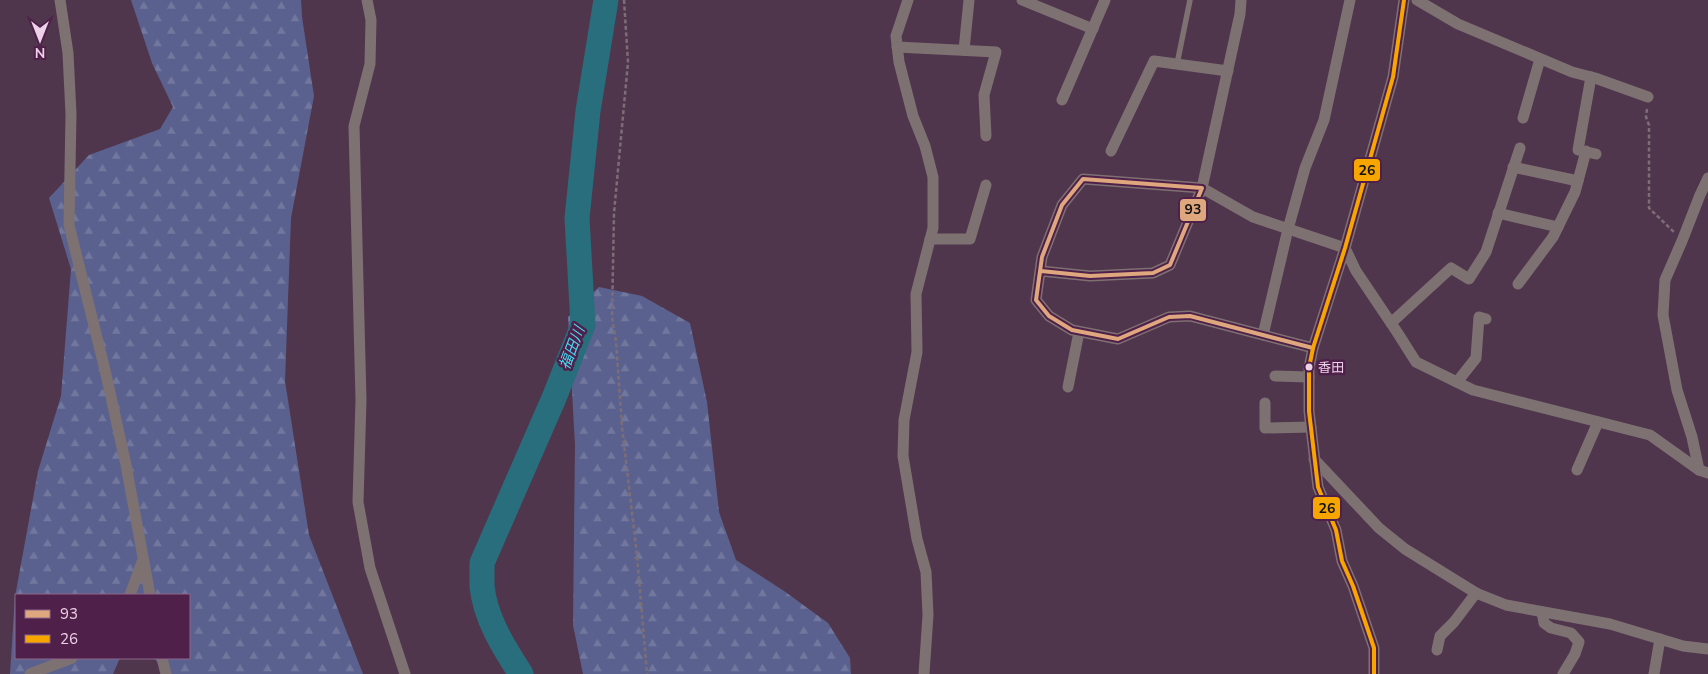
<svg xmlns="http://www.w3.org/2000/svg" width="1708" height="674" font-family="'Nunito Sans','Noto Sans JP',sans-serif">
  <defs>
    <pattern id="forest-firs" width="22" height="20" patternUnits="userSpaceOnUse" patternTransform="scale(1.25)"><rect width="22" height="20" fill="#5a618e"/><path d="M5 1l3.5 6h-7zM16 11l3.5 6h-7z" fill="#72779e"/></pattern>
  </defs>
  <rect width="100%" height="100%" fill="#50364d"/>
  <g fill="url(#forest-firs)">
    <path d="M131 0H301L302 17 314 96 291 218 285 381 309 535 363 674H165L163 669 154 658H189V595H16V658H122L119 660 113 674H10L15 597 38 471 61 396 71 269 49 198 89 155 160 129 173 107 152 63Z"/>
    <path d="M599 287 642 296 690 323 707 402 719 512 736 560 784 591 828 623 850 658 851 674H583L573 625 575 445 568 317Z"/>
  </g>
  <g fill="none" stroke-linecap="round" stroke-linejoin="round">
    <path stroke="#296e7d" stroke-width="25" d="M521 674C504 648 485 618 482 586 482 578 482 571 482 563L554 398 583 325 577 218 588 111 606 0"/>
    <g stroke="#7d6e75" stroke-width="2.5" stroke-dasharray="4 2.5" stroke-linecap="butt">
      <path d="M624 0 628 62 614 213 612 317 616 341 622 427 637 555 647 674"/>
      <path d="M1647 109 1646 117 1649 125V208L1674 232"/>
    </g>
    <path stroke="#7e7172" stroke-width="5.5" d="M1177 64 1190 0"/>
    <g stroke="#7e7172" stroke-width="11">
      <path d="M60 0 68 53 71 114 69 225 105 370 126 465 150 595"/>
      <path d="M367 0 371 20 370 64 354 126 361 400 358 502 370 568 405 674"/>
      <path d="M908 0 896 36 899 62 913 116 925 146 933 177V228L916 294 917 352 904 420 903 456 917 539 926 572 928 615 924 674"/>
      <path d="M1022 0 1093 29"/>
      <path d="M1241 0 1240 14 1202 188 1253 217 1345 248 1356 271 1397 332 1416 362 1473 390 1650 435 1699 470 1708 473"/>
      <path d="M1417 0 1458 24 1572 72 1595 78 1648 97"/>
      <path d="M897 47 996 52 984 95 986 136"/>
      <path d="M964 50 969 0"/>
      <path d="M1591 77 1578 150 1596 154"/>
      <path d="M1062 100 1105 0"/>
      <path d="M1523 118 1540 59"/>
      <path d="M1111 151 1154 61 1228 71"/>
      <path d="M1513 167 1578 181"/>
      <path d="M1498 213 1558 227"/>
      <path d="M930 239H970L986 185"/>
      <path d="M1041 271 1090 276 1153 273 1170 265 1202 188 1083 179 1062 205 1042 257 1036 300 1049 316 1072 330 1118 339 1169 317 1190 316 1313 348"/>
      <path d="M1518 284 1553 237 1575 192 1586 151"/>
      <path d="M1391 323 1451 268 1469 279 1486 252 1520 148"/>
      <path d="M1263 335 1288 229 1305 168 1324 120 1350 0"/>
      <path d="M1275 376 1309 377"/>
      <path d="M1457 382 1476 358 1479 317 1486 319"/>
      <path d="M1068 387 1079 332"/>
      <path d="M1265 403V428L1311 427"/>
      <path d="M1314 459 1379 528 1405 549 1476 593 1506 605 1610 624 1683 646 1708 649"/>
      <path d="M1577 470 1598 422"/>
      <path d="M1699 470 1692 437 1677 390 1663 315 1665 280 1682 241 1700 195 1708 178"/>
      <path d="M130 595 142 562"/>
      <path d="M1542 612 1544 623 1551 628 1571 633 1579 642 1575 654 1563 674"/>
      <path d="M1437 650 1440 636 1454 622 1476 593"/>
      <path d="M162 658 166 674"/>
      <path d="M30 674 72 658"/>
      <path d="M1374 674V648L1353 586 1342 561 1336 530 1318 487 1309 411V368L1313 348 1345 248 1393 77 1404 0"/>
      <path d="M1654 674 1660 639"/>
    </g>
    <g stroke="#4f214a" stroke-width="8">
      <path id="bus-1" d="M1041 271 1090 276 1153 273 1170 265 1202 188 1083 179 1062 205 1042 257 1036 300 1049 316 1072 330 1118 339 1169 317 1190 316 1313 348"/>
    </g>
    <g stroke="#4f214a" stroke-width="8">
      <path id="bus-2" d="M1374 674V648L1353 586 1342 561 1336 530 1318 487 1309 411V368L1313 348 1345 248 1393 77 1404 0"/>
    </g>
    <use href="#bus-1" stroke="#dfa77e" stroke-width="4"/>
    <use href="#bus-2" stroke="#f7a600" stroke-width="4"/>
  </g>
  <circle fill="#edd1e8" stroke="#4f214a" stroke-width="2" cx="1309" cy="367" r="4.5"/>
  <g text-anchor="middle" stroke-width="5" stroke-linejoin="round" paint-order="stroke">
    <g font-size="13" fill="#edd1e8" stroke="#4f214a" text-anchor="start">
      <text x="1318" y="372">香田</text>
    </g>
    <g font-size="15" font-style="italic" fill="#44dbf4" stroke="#4f214a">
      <text transform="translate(572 348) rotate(-69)" y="5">福田川</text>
    </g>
  </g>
  <g stroke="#4f214a" stroke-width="2">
    <rect x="1353" y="158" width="28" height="24" rx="5" fill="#f7a600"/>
    <rect x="1179" y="198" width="28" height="24" rx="5" fill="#dfa77e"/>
    <rect x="1312" y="496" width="29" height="24" rx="5" fill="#f7a600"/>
  </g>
  <g font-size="14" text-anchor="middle" font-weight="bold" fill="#111">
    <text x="1367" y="175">26</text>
    <text x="1193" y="214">93</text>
    <text x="1327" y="513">26</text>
  </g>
  <rect x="15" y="594" width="175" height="65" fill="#4f214a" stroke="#8e6789"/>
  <rect x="25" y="610" width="25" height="8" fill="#dfa77e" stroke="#8e6789"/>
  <text x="60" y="619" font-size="15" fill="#edd1e8">93</text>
  <rect x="25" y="635" width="25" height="8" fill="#f7a600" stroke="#8e6789"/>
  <text x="60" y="644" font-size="15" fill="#edd1e8">26</text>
  <g transform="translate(40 40) rotate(180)" stroke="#4f214a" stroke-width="4" paint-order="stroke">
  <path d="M0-4L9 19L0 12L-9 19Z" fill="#edd1e8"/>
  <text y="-8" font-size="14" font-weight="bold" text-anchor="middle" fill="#edd1e8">N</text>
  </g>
</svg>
